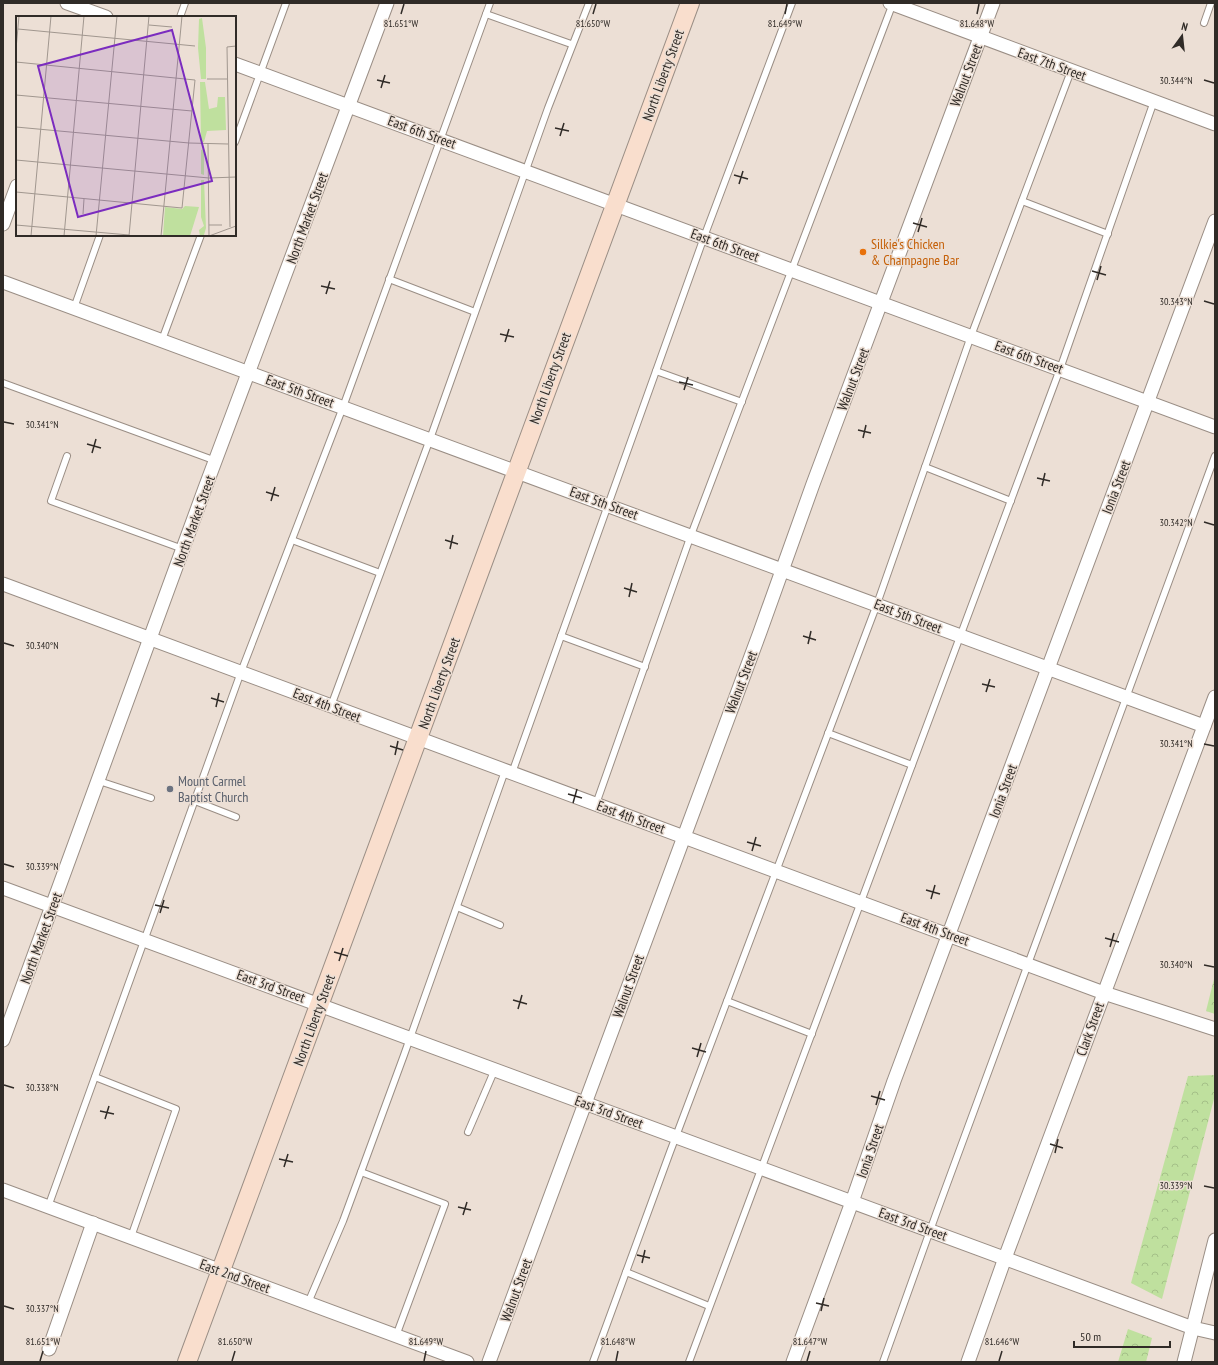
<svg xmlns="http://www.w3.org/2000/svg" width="1218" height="1365" font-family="'PT Sans Narrow',sans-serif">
  <defs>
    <pattern id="forest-crowns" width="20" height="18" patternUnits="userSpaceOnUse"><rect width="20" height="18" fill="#bfe09e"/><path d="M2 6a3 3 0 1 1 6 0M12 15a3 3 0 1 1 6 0" fill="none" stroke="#a4c088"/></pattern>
  </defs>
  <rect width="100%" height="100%" fill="#ecdfd5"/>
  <g fill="url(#forest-crowns)">
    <path d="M1215 975V1014L1206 1011Z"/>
    <path d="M1215 1075V1095L1162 1299 1131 1283 1188 1076Z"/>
    <path d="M1128 1329 1152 1338 1146 1362H1118Z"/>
  </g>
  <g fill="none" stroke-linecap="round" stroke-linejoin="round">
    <g stroke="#9a8e85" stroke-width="8">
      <g id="lane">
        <path d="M486 14 571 44"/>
        <path d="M180 17 185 3"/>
        <path d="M1204 23 1211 3"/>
        <path d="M235 142 286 3"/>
        <path d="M1022 201 1108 234"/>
        <path d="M389 279 475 312"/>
        <path d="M74 308 100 235"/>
        <path d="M162 340 201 235"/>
        <path d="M656 371 742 402"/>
        <path d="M3 383 216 461"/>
        <path d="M67 456 51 501 183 549"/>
        <path d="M925 467 1011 501"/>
        <path d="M292 540 380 573"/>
        <path d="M561 636 645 667"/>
        <path d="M331 706 430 439 548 108 589 3"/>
        <path d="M828 733 912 765"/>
        <path d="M512 773 704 237 792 3"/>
        <path d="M99 781 151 798"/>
        <path d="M195 801 236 817"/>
        <path d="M596 804 691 535 893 3"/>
        <path d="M457 907 500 925"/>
        <path d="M727 1001 812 1034"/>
        <path d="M95 1077 176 1109 131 1237"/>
        <path d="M468 1132 495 1069"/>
        <path d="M361 1172 445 1204 396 1336"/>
        <path d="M48 1207 241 672 343 407 490 3"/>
        <path d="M626 1272 709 1306"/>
        <path d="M308 1303 343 1221 404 1055 505 771"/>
        <path d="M593 1362 670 1152 877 604 971 336 1071 71"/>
        <path d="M689 1362 1060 369 1154 101"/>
        <path d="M883 1362 936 1214 1215 456"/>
      </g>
    </g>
    <g stroke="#9a8e85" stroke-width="15">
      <g id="street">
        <path d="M67 3 106 17"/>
        <path d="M890 3 1215 124"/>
        <path d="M235 64 1215 427"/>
        <path d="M3 224 17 186"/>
        <path d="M3 282 1204 726"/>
        <path d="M3 584 1104 993 1215 1029"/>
        <path d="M3 888 1193 1328 1215 1333"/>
        <path d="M3 1040 205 488 387 3"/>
        <path d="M3 1190 467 1362"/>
        <path d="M49 1349 93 1223"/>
        <path d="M489 1362 760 632 813 484 993 3"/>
        <path d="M793 1362 852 1202 894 1081 1215 221"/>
        <path d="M968 1362 1005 1258 1215 697"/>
        <path d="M1184 1362 1215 1240"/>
      </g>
    </g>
    <g stroke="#9a8e85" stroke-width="20">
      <path id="secondary" d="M187 1362 690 3"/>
    </g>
    <use href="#lane" stroke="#fff" stroke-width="6"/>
    <use href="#street" stroke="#fff" stroke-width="13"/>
    <use href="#secondary" stroke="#f9decd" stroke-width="18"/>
  </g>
  <path fill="none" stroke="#302b27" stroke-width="1.5" d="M401 14 404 4M593 14 596 4M785 14 787 4M977 14 979 4M377 80 390 83M1204 80 1214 83M381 88 385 75M555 128 569 131M560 136 564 123M734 175 748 179M739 184 743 171M913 223 927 227M918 232 922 218M1092 271 1106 275M1097 280 1101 266M321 286 335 289M326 294 330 281M1204 301 1214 304M500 334 514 337M505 342 509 329M679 382 693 385M684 390 688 377M4 422 14 424M858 430 871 433M863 438 866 425M87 444 101 448M92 453 96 439M1037 478 1050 481M1042 486 1045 473M266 492 279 496M271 501 275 487M1204 522 1214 525M445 540 458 544M450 549 453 535M624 588 637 592M629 597 632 583M803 636 816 640M4 643 14 646M808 644 811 631M982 684 995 687M986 692 990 679M211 698 224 702M216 707 219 693M1204 744 1214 746M390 746 403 750M395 755 398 741M568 794 582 798M573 803 577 789M747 842 761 846M752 851 756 837M4 864 14 867M926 890 940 894M931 899 935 885M155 905 169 908M160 913 164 900M1105 938 1119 942M1110 947 1114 933M334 952 348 956M339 961 343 948M1204 965 1214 967M513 1000 527 1004M518 1009 522 995M692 1048 706 1052M697 1057 701 1043M4 1085 14 1088M871 1096 885 1100M876 1105 880 1091M100 1111 114 1114M105 1119 109 1106M1050 1144 1063 1148M1055 1153 1058 1139M279 1159 293 1162M284 1167 288 1154M1204 1186 1214 1188M458 1207 471 1210M463 1215 467 1202M637 1255 650 1258M642 1263 645 1250M816 1303 829 1306M4 1306 14 1309M821 1311 824 1298M40 1361 43 1351M232 1361 235 1351M424 1361 426 1351M616 1361 618 1351M807 1361 810 1351M999 1361 1002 1351"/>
  <circle fill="#e8710a" stroke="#ecdfd5" stroke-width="1.5" cx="863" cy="252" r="4"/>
  <circle fill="#6b7280" stroke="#ecdfd5" stroke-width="1.5" cx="170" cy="789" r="4"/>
  <g text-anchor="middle" stroke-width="3" stroke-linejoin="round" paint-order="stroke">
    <g font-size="14" fill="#302b27" stroke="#ecdfd5">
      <text transform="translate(1052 64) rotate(20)" y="5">East 7th Street</text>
      <text transform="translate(663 75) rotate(-70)" y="5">North Liberty Street</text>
      <text transform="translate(966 75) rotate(-69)" y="5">Walnut Street</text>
      <text transform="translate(422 132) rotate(20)" y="5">East 6th Street</text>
      <text transform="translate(307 218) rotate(-70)" y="5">North Market Street</text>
      <text transform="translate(725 245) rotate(20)" y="5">East 6th Street</text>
      <text transform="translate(1029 357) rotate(20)" y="5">East 6th Street</text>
      <text transform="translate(550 378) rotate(-70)" y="5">North Liberty Street</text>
      <text transform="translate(853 379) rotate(-69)" y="5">Walnut Street</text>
      <text transform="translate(300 391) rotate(20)" y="5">East 5th Street</text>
      <text transform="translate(1116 487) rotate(-69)" y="5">Ionia Street</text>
      <text transform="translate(604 503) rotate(20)" y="5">East 5th Street</text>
      <text transform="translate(194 521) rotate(-70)" y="5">North Market Street</text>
      <text transform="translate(908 616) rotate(21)" y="5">East 5th Street</text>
      <text transform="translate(741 682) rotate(-69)" y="5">Walnut Street</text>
      <text transform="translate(439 683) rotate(-70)" y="5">North Liberty Street</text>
      <text transform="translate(327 705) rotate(21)" y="5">East 4th Street</text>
      <text transform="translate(1003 791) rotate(-70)" y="5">Ionia Street</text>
      <text transform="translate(631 817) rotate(20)" y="5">East 4th Street</text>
      <text transform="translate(935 929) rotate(20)" y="5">East 4th Street</text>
      <text transform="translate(41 938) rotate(-70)" y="5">North Market Street</text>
      <text transform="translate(271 986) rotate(20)" y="5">East 3rd Street</text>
      <text transform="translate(628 986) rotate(-70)" y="5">Walnut Street</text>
      <text transform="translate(314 1020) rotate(-70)" y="5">North Liberty Street</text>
      <text transform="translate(1090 1029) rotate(-70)" y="5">Clark Street</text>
      <text transform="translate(609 1112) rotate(20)" y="5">East 3rd Street</text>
      <text transform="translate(870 1151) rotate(-71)" y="5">Ionia Street</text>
      <text transform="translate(913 1224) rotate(20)" y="5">East 3rd Street</text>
      <text transform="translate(235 1276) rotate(20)" y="5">East 2nd Street</text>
      <text transform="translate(516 1290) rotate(-70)" y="5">Walnut Street</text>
    </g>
    <g font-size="14" fill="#c56008" stroke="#ecdfd5" text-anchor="start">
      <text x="871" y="249">Silkie's Chicken<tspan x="871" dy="16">&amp; Champagne Bar</tspan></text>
    </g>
    <g font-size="14" fill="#5b616d" stroke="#ecdfd5" text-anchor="start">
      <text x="178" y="786">Mount Carmel<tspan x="178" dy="16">Baptist Church</tspan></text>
    </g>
  </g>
  <g transform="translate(16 16)">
    <rect width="220" height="220" fill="#ecdfd5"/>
    <path d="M186 2 190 32V63H185L182 32 183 3ZM184 66H189L193 93 201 91 202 81H209L210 114 191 115 188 126H185ZM188 133V159L185 158V134ZM185 164H188L190 212 188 219 184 220 183 214 188 210 185 201Z" fill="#bfe09e"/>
    <path d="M169 190 183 191 174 220H147L149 191 166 193Z" fill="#bfe09e"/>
    <path fill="none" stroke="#a1978f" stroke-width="1" d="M133 9 156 11M2 13 179 30M0 33 3 0M0 46 179 64 166 192 0 176M191 63H211M0 79 176 95M0 111 173 127 212 128M192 128 193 220 220 210M0 144 193 162 220 161M67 198 68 183M0 209 113 219M193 209H206M214 211 211 31 220 30M15 220 35 0M48 220 68 0M80 220 101 0M113 220 133 0M145 220 166 0"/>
    <path fill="#7b2cbf" fill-opacity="0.15" stroke="#7b2cbf" stroke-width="2" d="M156 14 196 165 62 201 22 50Z"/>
    <rect width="220" height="220" fill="none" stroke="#302b27" stroke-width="2"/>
  </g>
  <g font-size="10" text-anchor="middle" fill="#302b27" stroke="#ecdfd5" stroke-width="3" stroke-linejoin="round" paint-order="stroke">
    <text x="401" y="27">81.651°W</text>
    <text x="593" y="27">81.650°W</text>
    <text x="785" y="27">81.649°W</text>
    <text x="977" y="27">81.648°W</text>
    <text x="1176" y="84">30.344°N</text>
    <text x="1176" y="305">30.343°N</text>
    <text x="42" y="428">30.341°N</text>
    <text x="1176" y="526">30.342°N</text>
    <text x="42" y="649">30.340°N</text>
    <text x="1176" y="747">30.341°N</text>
    <text x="42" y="870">30.339°N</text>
    <text x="1176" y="968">30.340°N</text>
    <text x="42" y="1091">30.338°N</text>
    <text x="1176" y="1189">30.339°N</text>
    <text x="42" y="1312">30.337°N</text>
    <text x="43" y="1345">81.651°W</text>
    <text x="235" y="1345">81.650°W</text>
    <text x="426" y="1345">81.649°W</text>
    <text x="618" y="1345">81.648°W</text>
    <text x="810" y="1345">81.647°W</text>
    <text x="1002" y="1345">81.646°W</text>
  </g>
  <rect width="1218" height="1365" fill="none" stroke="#302b27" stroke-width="8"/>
  <g transform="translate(1182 36) rotate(15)" stroke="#ecdfd5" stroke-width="3" paint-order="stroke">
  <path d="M0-3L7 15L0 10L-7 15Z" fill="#302b27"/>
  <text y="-6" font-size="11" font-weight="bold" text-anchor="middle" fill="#302b27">N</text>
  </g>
  <path d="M1074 1341v6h96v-6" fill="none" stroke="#302b27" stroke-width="2"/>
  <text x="1080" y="1341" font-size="12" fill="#302b27" stroke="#ecdfd5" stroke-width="3" paint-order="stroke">50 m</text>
</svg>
